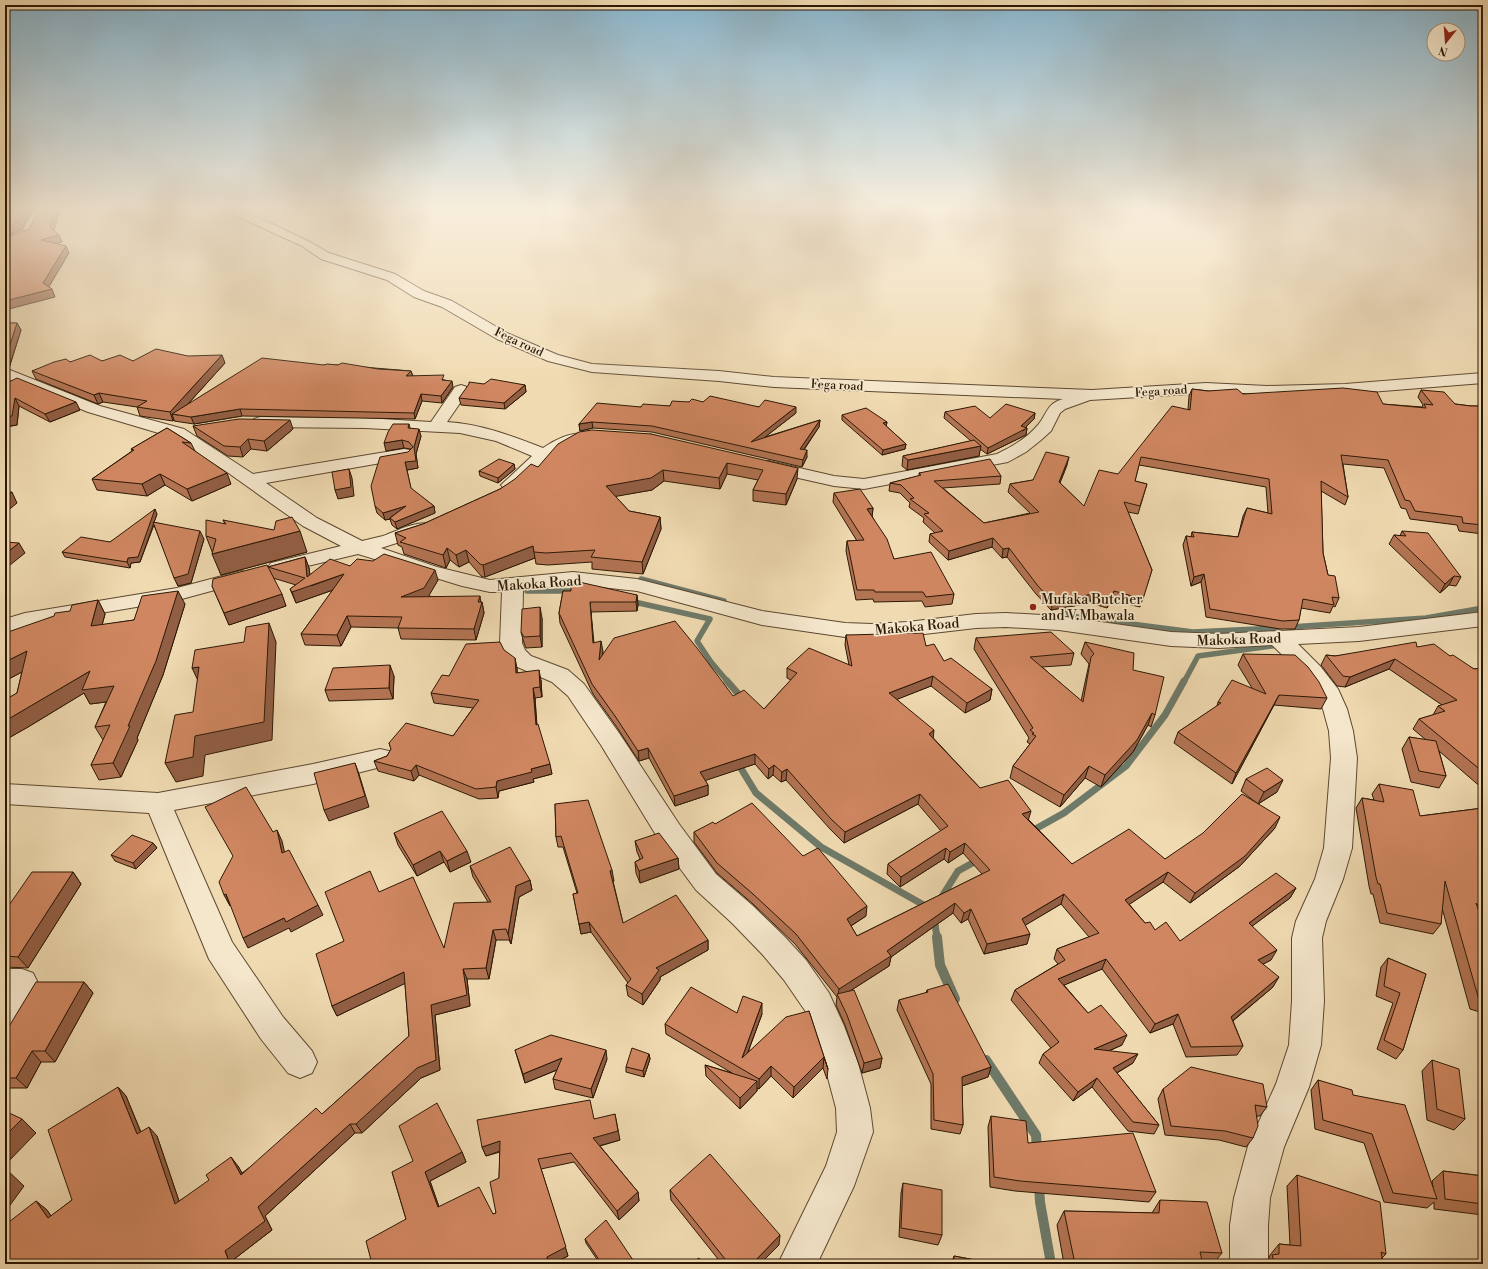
<svg xmlns="http://www.w3.org/2000/svg" width="1488" height="1269" font-family="'Libre Bodoni',serif">
  <rect width="100%" height="100%" fill="#f0dab1"/>
  <filter id="stains"><feTurbulence type="fractalNoise" baseFrequency=".005" numOctaves="4"/><feColorMatrix values="0 0 0 0 .2 0 0 0 0 .09 0 0 0 0 .02 0 0 0 .5 -.17"/></filter>
  <radialGradient id="worn" r=".72"><stop offset=".6" stop-color="#630" stop-opacity="0"/><stop offset="1" stop-color="#630" stop-opacity=".3"/></radialGradient>
  <g fill="none" stroke-linecap="round" stroke-linejoin="round">
    <g stroke="#6e7a69" stroke-width="5.5">
      <path d="M641 579 724 601"/>
      <path d="M527 591H573"/>
      <path d="M1063 600 1070 616 1193 632 1279 628"/>
      <path d="M630 601 710 619 697 641 711 662 728 682"/>
      <path d="M1290 627 1426 618 1483 608"/>
      <path d="M1184 682 1198 656 1279 645"/>
    </g>
    <g stroke="#6e7a69" stroke-width="7">
      <path d="M727 681 741 697 739 699"/>
      <path d="M737 762 756 793 821 847 929 908"/>
      <path d="M1030 832 1064 813 1126 766 1165 715 1184 681"/>
      <path d="M941 898 958 871 978 860"/>
      <path d="M934 917 937 938"/>
    </g>
    <g stroke="#6e7a69" stroke-width="10">
      <path d="M937 937 940 965 955 999"/>
      <path d="M986 1060 1036 1135 1037 1150"/>
      <path d="M1039 1185 1040 1202 1051 1264"/>
    </g>
    <g stroke="#5d4830" stroke-width="2">
      <g id="minor">
        <path d="M34 209H45L32 234 5 245V238L23 230Z"/>
        <path d="M221 209H237L270 223 310 242 329 253 395 274 424 291 452 301 507 333 558 355 592 364 719 371 774 377 1092 390 1206 383 1267 386 1345 384 1483 373V383L1345 394 1267 396 1206 393 1090 400 1065 409 1060 413 1051 431 1041 440 1026 452 1008 462 864 489 834 486 763 470 760 466 763 462 769 461 834 476 864 479 997 454C1012 447 1028 437 1038 425 1048 413 1046 404 1063 399L774 387 719 381 592 372 548 361 497 339 442 307 414 297 387 280 321 259 302 246Z"/>
        <path d="M5 368 100 406 184 429 253 474 404 449 410 450 413 454 410 458 404 459 266 483 317 518 362 541C369 539 376 538 383 536 397 531 416 520 431 524L434 528 431 532 381 548 437 567 490 580 573 572 637 579 762 611 845 623 872 624 907 622 976 614 1006 613 1059 616 1171 632 1219 634 1359 627 1483 612V626L1359 641 1298 644 1320 666 1338 689 1347 709 1353 731 1357 758 1352 848 1343 879 1326 921 1322 938 1324 1001 1321 1045 1309 1087 1284 1147 1270 1198 1268 1225V1264H1230V1225L1234 1198 1248 1146 1276 1084 1289 1045 1292 1001V938L1296 921 1315 879 1324 848 1331 758 1329 731 1323 709 1315 692 1304 676 1272 645 1219 648 1171 646 1059 630 1006 627 976 628 907 636 872 638 845 637 762 625 637 591 573 584 523 590 522 643 525 650 531 656 568 670 584 684 619 733 679 824 716 874 752 905 784 936 806 960 829 993 844 1026 858 1063 870 1108 873 1132 854 1186 817 1264H778L826 1166 837 1132 836 1108 824 1063 812 1026 806 1012 784 980 762 954 732 923 696 890 659 840 601 745 568 696 552 682 515 666 507 659 500 643 502 592H490L462 586 358 554 278 573 271 571 268 567 271 563 341 546 303 526 227 472 172 437 88 412 5 378Z"/>
        <path d="M461 385 467 387 469 390 447 422C481 424 512 436 543 448 554 440 572 431 586 434L588 438 586 442C557 449 538 470 516 489L510 490 504 489 501 485 532 456 496 441 460 433 365 428 260 427 254 425 252 422 254 419 260 417 365 418 431 422 455 387Z"/>
        <path d="M241 571 248 573 251 577 248 581 178 600 35 624 5 633V619L25 613 177 588Z"/>
        <path d="M380 749 389 751 393 758 389 765 313 784 174 810 232 942 283 1017 312 1051 317 1062 312 1073 300 1078 288 1073 261 1039 209 959 149 813 5 804V784L158 793 313 764Z"/>
        <path d="M5 969H22L33 973 38 983 16 1025 5 1029Z"/>
      </g>
    </g>
    <use href="#minor" fill="#f5e7cc" fill-rule="evenodd"/>
  </g>
  <g fill="#b37453" stroke="#2c1805">
    <path d="M5 323H17L21 330 9 368 6 367H5Z"/>
    <path d="M102 361H133L225 363 188 404 324 365H338L411 371 413 376 445 380 453 387 442 403 422 401 415 419 242 416 194 424 174 421V420L173 421 140 416 137 407 103 402 98 404 36 379 32 371 70 362Z"/>
    <path d="M5 384 80 410 50 422 19 406 17 425 5 427Z"/>
    <path d="M484 384 525 385 526 392 505 409 461 405 459 398Z"/>
    <path d="M1192 389 1208 391 1422 407 1423 405 1418 397 1421 390 1455 404 1471 406H1483V534L1459 531 1457 525 1410 519 1406 509 1401 508 1384 468 1343 464 1348 497 1345 505 1321 491 1323 553 1328 575 1339 598 1335 607 1333 606 1330 613 1301 608 1299 620 1295 629H1280L1206 617 1201 582 1191 586 1183 545 1186 536 1191 537 1192 532 1238 537 1243 516 1247 508 1268 513 1266 487 1139 465 1135 481 1147 484 1138 514 1128 512 1152 570 1140 607 1111 600 1107 608 1090 603 1051 610 1036 594 1007 557 1002 558 992 547 948 560 929 542 930 534 935 533 923 522 924 518 909 507 910 503 900 493 889 491 890 483 919 476V473L1001 476 1000 484 943 488 984 523 1030 513 1008 492 1010 484 1033 480 1067 465 1060 483 1084 506 1188 409 1189 396Z"/>
    <path d="M689 402H703L759 407 796 413 765 437 820 420 819 427 804 450 807 457 802 467 652 432 593 428 580 431 579 424 641 407 670 406Z"/>
    <path d="M945 412 990 418 1035 413 1034 419 1025 427 1027 428 1026 435 987 454 980 449 979 456 907 470 902 466 903 456 971 441 944 418Z"/>
    <path d="M842 415 887 422 886 426 906 444 905 449 882 455 842 420Z"/>
    <path d="M409 424 410 428 421 436 416 454 418 468 407 470 411 489 434 506 435 513 397 529 392 525 390 519 385 520 377 513 375 506 411 449 404 448 386 451Z"/>
    <path d="M193 426 293 429 267 451 251 449 243 457 228 456 197 436Z"/>
    <path d="M167 428 191 443 195 451 231 484 192 501 165 485 147 496 97 490 92 479 132 451 131 449Z"/>
    <path d="M651 434 797 479 786 505 753 501V490L758 480 727 474 720 489 664 481 652 490 615 496 629 511 660 517 661 529 643 574 592 569V562L548 565 536 564 535 558 485 577H482L469 562 459 567 450 560 446 568 404 554 402 547 398 545 395 533 423 524 500 489 538 467Z"/>
    <path d="M514 464 515 469 498 483 480 476 479 471Z"/>
    <path d="M834 493 873 508 872 516 894 559 954 594 952 604 925 607 922 601 874 602 873 599 856 600 846 551 847 541H857L833 502Z"/>
    <path d="M157 514 154 522 204 539 191 583 178 586 154 525 140 562 131 563 130 568 65 557 62 552 110 542Z"/>
    <path d="M223 520 307 552 221 575 206 536 225 524Z"/>
    <path d="M1402 531 1461 577 1456 586 1449 585 1440 593 1389 544 1394 535 1400 536Z"/>
    <path d="M305 557 309 568 310 575 350 566 438 580 428 596 482 602 484 613 476 640 401 639 398 628 351 627 341 646 305 645 301 634 333 590 296 603 290 589 296 585 273 578 286 606 229 625 212 586 268 567Z"/>
    <path d="M563 591 637 595 638 605 637 611 591 612 594 643 603 651 602 655 733 696 764 709 791 680 787 678V668L849 665 845 645 846 635 926 646 944 661 992 689 990 700 965 713 931 686 897 699 980 788 1029 820 1072 864 1165 859 1275 828 1240 866 1190 903 1163 882 1129 904 1145 923 1155 930 1180 941 1296 888 1290 898 1252 926 1271 960 1263 964 1273 987 1233 1021 1243 1046 1237 1055 1186 1057 1173 1024 1150 1033 1102 969 1064 985 1088 1013 1122 1045 1109 1051 1133 1063 1117 1073 1159 1125 1154 1134 1128 1131 1092 1087 1073 1101 1039 1063 1043 1054 1051 1048 1011 1000 1015 990 1058 964 1054 959 1057 949 1089 937 1061 904 1025 925 1027 944 984 954 968 919 961 923 953 913 891 957 889 966 850 991 882 1058 880 1068 862 1073 845 1025 836 1005 837 997 795 944 753 904 717 873 694 842V832L715 824 803 856 866 916 851 926 857 936 982 874 963 853 948 863 944 859 900 887 887 874 888 864 941 831 918 804 844 843 830 829 786 780 781 782 773 775 768 779 755 764 705 780 708 785V795L675 806 649 758 639 761 616 726 593 694 560 623 559 613Z"/>
    <path d="M98 600 105 614 102 625 134 620 185 604 163 675 137 738 138 740 121 777 99 780 91 765 103 740 95 727 106 702 90 704 84 693 28 727 5 740V700L17 693 22 672 5 681V641L10 639 70 611Z"/>
    <path d="M542 618V647L526 648 524 643 521 632Z"/>
    <path d="M976 638 1074 653 1071 665 1042 667 1081 701 1089 664 1081 654 1085 642 1133 670 1155 715 1151 727 1148 725 1133 752 1101 787 1085 778 1060 807 1010 778 1013 766 1030 744 1027 742 1029 738 974 649Z"/>
    <path d="M1417 647 1450 656 1474 669 1483 668V789L1439 751 1446 776 1439 788 1411 782 1402 749 1409 737 1426 740 1413 729 1419 719 1433 715 1438 706 1442 705 1389 669 1345 687 1337 686 1321 665 1326 655 1335 656Z"/>
    <path d="M504 650 517 668V673L541 680 542 697 535 698 537 725 552 774 533 779 534 782 499 791 498 798 479 799 419 775 414 781 378 771 374 761 387 756 391 749 389 743 453 736 473 708 434 703 431 693 449 676Z"/>
    <path d="M1243 654 1327 698 1321 709 1274 705 1232 784 1174 743 1178 732 1217 706 1218 702 1252 688 1238 665Z"/>
    <path d="M394 676 393 699 329 701 325 690Z"/>
    <path d="M1246 779 1277 792 1258 804 1241 791Z"/>
    <path d="M1379 784 1420 816 1483 808V1013L1470 1009 1442 908 1441 924 1433 934 1380 923 1373 894H1371L1369 886 1356 808 1362 798 1374 800 1372 794Z"/>
    <path d="M555 804 614 881H613L623 923 708 940V950L660 977V980L643 1005 628 996 626 985 628 983 591 932 581 934 573 894 577 893 563 847H558L556 837Z"/>
    <path d="M394 833 471 862 450 872 444 862 417 876 398 845Z"/>
    <path d="M635 841 678 858 679 869 640 883 636 873 635 862 640 859 637 852Z"/>
    <path d="M153 843 157 848 136 869 115 861 111 855Z"/>
    <path d="M470 866 530 880 532 890 519 897 511 944 509 940H496L489 979H467L470 1006 435 1015 440 1070 421 1078 362 1133H355L265 1216 272 1230 233 1260 5 1264 36 1201 47 1210 51 1216 72 1200 118 1087 126 1096 141 1132 157 1136 179 1201 238 1166 242 1173 322 1114 409 1036 405 983 337 1016 332 1006 344 941 379 892 444 948 488 902 473 877Z"/>
    <path d="M73 872 81 884 28 968 5 967V911Z"/>
    <path d="M1388 958 1426 974 1403 1050 1396 1059 1377 1049 1393 1003 1376 996 1381 967Z"/>
    <path d="M84 982 93 993 55 1062H41L27 1088H5V1033Z"/>
    <path d="M927 990 991 1067 988 1077 962 1086 963 1125 960 1134 931 1129V1084L897 1010 899 1000 926 993Z"/>
    <path d="M809 1011 828 1069 827 1079 823 1068 793 1098 771 1076 759 1089 757 1088V1091L740 1109 706 1076 705 1065 732 1073 666 1034 665 1024 737 1013 762 1014 748 1052Z"/>
    <path d="M515 1050 607 1059 593 1098 555 1089 553 1079 557 1070 525 1083Z"/>
    <path d="M649 1054 650 1059 644 1077 626 1072V1067Z"/>
    <path d="M1432 1060 1465 1119 1454 1130 1427 1120 1422 1071Z"/>
    <path d="M1318 1080 1353 1095 1433 1187 1432 1181 1443 1171 1483 1176V1215L1434 1209V1202L1427 1208 1384 1202 1364 1143 1315 1129 1311 1090Z"/>
    <path d="M1163 1089 1267 1107 1260 1116H1257L1253 1138 1246 1147 1219 1140 1165 1135 1158 1099Z"/>
    <path d="M991 1116 1028 1143 1156 1192 1149 1202 1015 1191 990 1187 988 1127Z"/>
    <path d="M594 1119 620 1140 600 1146 638 1192 639 1201 619 1220 574 1162 541 1169 568 1256 552 1264H372L406 1219 392 1172 462 1152 466 1162 430 1181 439 1207 493 1214 496 1213 499 1178 500 1152 486 1156 482 1147Z"/>
    <path d="M1297 1175 1386 1254 1382 1258 1383 1264H1264L1269 1258 1270 1255 1279 1244 1290 1245 1287 1186Z"/>
    <path d="M903 1183 942 1235 938 1245 899 1237 901 1193Z"/>
    <path d="M670 1190 779 1245 760 1264H722L671 1200Z"/>
    <path d="M1160 1200 1222 1253 1213 1264H1064L1057 1225 1064 1211 1152 1213Z"/>
    <path d="M585 1239 633 1260 634 1264H600L586 1243Z"/>
    <path d="M954 1256 996 1264H951Z"/>
  </g>
  <g fill="#925e44" stroke="#2c1805">
    <path d="M26 209H32L22 229 5 236V228Z"/>
    <path d="M56 209H60L53 234 50 227Z"/>
    <path d="M59 235 62 242 44 247 41 240Z"/>
    <path d="M66 246 69 253 47 290 43 283Z"/>
    <path d="M52 289 55 297 5 310V301Z"/>
    <path d="M17 323 21 330 9 368 5 360Z"/>
    <path d="M222 355 225 363 178 415 172 414 174 420 173 421 170 412Z"/>
    <path d="M411 371 413 377 406 376Z"/>
    <path d="M452 381 453 387 442 403 441 396Z"/>
    <path d="M525 385 526 392 505 409 504 403Z"/>
    <path d="M99 393 103 402 98 404 94 395Z"/>
    <path d="M421 394 422 401 415 419 414 413Z"/>
    <path d="M15 398 19 406 17 425 5 427V417Z"/>
    <path d="M76 402 80 410 50 422 45 414Z"/>
    <path d="M796 407V413L751 448V442Z"/>
    <path d="M240 409 242 416 194 424 191 417Z"/>
    <path d="M1035 413 1034 419 1022 431 1027 428 1026 435 987 454 988 448 1021 426Z"/>
    <path d="M290 420 293 429 267 451 264 441Z"/>
    <path d="M820 420 819 427 799 456 800 449Z"/>
    <path d="M592 422 593 428 580 431 579 424Z"/>
    <path d="M887 422 886 427 883 423Z"/>
    <path d="M419 429 421 436 416 454 418 468 407 470 405 462 414 447Z"/>
    <path d="M248 439 251 449 243 457 240 447Z"/>
    <path d="M402 440 404 448 386 451 384 443Z"/>
    <path d="M906 444 905 449 882 455 883 450Z"/>
    <path d="M981 446 979 456 907 470 908 460Z"/>
    <path d="M807 450V457L802 467 803 460Z"/>
    <path d="M1069 457 1067 465 1057 490 1059 482Z"/>
    <path d="M727 463V474L720 489 719 478Z"/>
    <path d="M514 464 515 469 498 483V478Z"/>
    <path d="M798 468 797 479 786 505V494Z"/>
    <path d="M349 469 352 478 354 496 338 499 335 490Z"/>
    <path d="M663 470 664 481 652 490 607 498 606 486Z"/>
    <path d="M227 473 231 484 192 501 187 489Z"/>
    <path d="M160 474 165 485 147 496 142 484Z"/>
    <path d="M12 492 17 503 5 513V498Z"/>
    <path d="M406 506 390 518V519L385 520 383 513Z"/>
    <path d="M434 506 435 513 397 529 395 522Z"/>
    <path d="M873 508 872 517 867 509Z"/>
    <path d="M155 509 157 514 140 562 131 563 130 568 127 562 128 558Z"/>
    <path d="M660 517 661 529 643 574 642 562Z"/>
    <path d="M200 531 204 539 191 583 178 586 174 578Z"/>
    <path d="M300 531 307 552 221 575 212 554Z"/>
    <path d="M993 538 992 547 948 560 949 551Z"/>
    <path d="M19 543 25 553 5 569V554Z"/>
    <path d="M533 546 535 558 485 577 483 565Z"/>
    <path d="M447 548 450 560 446 568 443 555Z"/>
    <path d="M1009 548 1007 557 1002 558 1003 549Z"/>
    <path d="M466 550 469 562 459 567 456 555Z"/>
    <path d="M305 557 309 568 311 586 344 574 347 585 296 603 292 592 307 577Z"/>
    <path d="M435 570 438 580 427 599 401 597Z"/>
    <path d="M1204 574 1201 582 1191 586 1194 577Z"/>
    <path d="M1454 576 1449 585 1440 593 1445 584Z"/>
    <path d="M178 591 185 604 163 675 137 738 138 740 121 777 113 763 128 726Z"/>
    <path d="M1114 591 1111 600 1107 608 1110 600Z"/>
    <path d="M282 594 286 606 229 625 224 613Z"/>
    <path d="M1092 594 1090 603 1051 610 1053 602Z"/>
    <path d="M637 595 638 605 637 611 636 602Z"/>
    <path d="M480 596 481 604 482 602 484 613 476 640 474 629 478 602Z"/>
    <path d="M98 600 105 614 98 640 91 626Z"/>
    <path d="M590 602 591 612 594 653 593 643Z"/>
    <path d="M540 607 542 618V647L540 636Z"/>
    <path d="M347 616 351 627 341 646 337 635Z"/>
    <path d="M269 623 276 642 272 740 205 755 203 776 176 782 165 763 195 736Z"/>
    <path d="M601 641 603 651 600 670 599 660Z"/>
    <path d="M27 651 35 665 5 681V662Z"/>
    <path d="M515 658 517 668 518 683 516 673Z"/>
    <path d="M1395 659 1389 669 1345 687 1350 677Z"/>
    <path d="M390 665 394 676 393 699 389 688Z"/>
    <path d="M199 667 201 687 192 668Z"/>
    <path d="M539 670 541 680 542 697 540 687Z"/>
    <path d="M90 671 114 686 121 700 90 704 84 693 28 727 5 740V721Z"/>
    <path d="M933 676 931 686 888 703 889 693Z"/>
    <path d="M533 688 535 698 537 735 536 725Z"/>
    <path d="M992 689 990 700 965 713 967 703Z"/>
    <path d="M1279 695 1274 705 1232 784 1236 773Z"/>
    <path d="M1152 713 1148 725 1133 752 1101 787 1105 775Z"/>
    <path d="M934 730 933 740 929 734Z"/>
    <path d="M648 748 649 758 639 761 638 751Z"/>
    <path d="M755 754V764L701 782 700 772Z"/>
    <path d="M355 763 359 774 369 807 329 821 324 810Z"/>
    <path d="M550 764 552 774 533 779 534 782 499 791 498 798 496 787 497 781 531 769Z"/>
    <path d="M416 765 419 775 414 781 411 771Z"/>
    <path d="M774 765 773 775 768 779 769 769Z"/>
    <path d="M1089 766 1085 778 1060 807 1064 795Z"/>
    <path d="M787 769 786 780 781 782 782 772Z"/>
    <path d="M1283 780 1277 792 1258 804 1264 792Z"/>
    <path d="M708 785V795L675 806 674 796Z"/>
    <path d="M920 794 918 804 844 843 845 832Z"/>
    <path d="M1031 811 1028 821 1022 814Z"/>
    <path d="M1280 817 1275 828 1240 866 1190 903 1195 893Z"/>
    <path d="M5 821 8 825 5 828Z"/>
    <path d="M277 830 282 841 287 863 282 853Z"/>
    <path d="M153 843 157 848 136 869 133 863Z"/>
    <path d="M965 843 963 853 948 863 950 852Z"/>
    <path d="M946 848 944 859 900 887 901 877Z"/>
    <path d="M440 851 444 862 417 876 413 865Z"/>
    <path d="M467 851 471 862 450 872 447 861Z"/>
    <path d="M678 858 679 869 640 883 639 871Z"/>
    <path d="M612 870 614 881 612 882 610 871Z"/>
    <path d="M73 872 81 884 28 968 18 957Z"/>
    <path d="M1168 872 1163 882 1121 910 1125 900Z"/>
    <path d="M530 880 532 890 519 897 511 944 508 934 516 886Z"/>
    <path d="M1296 888 1290 898 1243 933 1249 923Z"/>
    <path d="M226 894 230 906 224 895Z"/>
    <path d="M1064 894 1061 904 1019 929 1022 919Z"/>
    <path d="M955 903 953 913 891 957 889 966 839 998 838 996 839 989 887 951Z"/>
    <path d="M318 905 323 915 291 932 289 928 248 948 243 938 284 918Z"/>
    <path d="M867 906 866 916 846 929 847 919Z"/>
    <path d="M971 909 968 919 961 923 964 913Z"/>
    <path d="M589 922 591 932 581 934 579 924Z"/>
    <path d="M493 930 496 940 489 979 486 968Z"/>
    <path d="M1030 934 1027 944 984 954 987 944Z"/>
    <path d="M708 940V950L660 977V980L643 1005 642 994 656 968Z"/>
    <path d="M1277 950 1271 960 1252 970 1258 960Z"/>
    <path d="M1106 959 1102 969 1055 989 1058 979Z"/>
    <path d="M463 969 467 979 470 1006 435 1015 440 1070 421 1078 362 1133 356 1124 431 1005Z"/>
    <path d="M404 972 408 982 337 1016 332 1006Z"/>
    <path d="M1279 977 1273 987 1225 1027 1231 1017Z"/>
    <path d="M84 982 93 993 55 1062 45 1051Z"/>
    <path d="M762 1003V1014L742 1068V1058Z"/>
    <path d="M1178 1014 1173 1024 1150 1033 1155 1024Z"/>
    <path d="M1127 1035 1122 1045 1090 1059 1094 1049Z"/>
    <path d="M606 1050 607 1059 593 1098 591 1089Z"/>
    <path d="M32 1051 41 1062 27 1088 16 1078Z"/>
    <path d="M649 1054 650 1059 644 1077 643 1071Z"/>
    <path d="M1138 1054 1133 1063 1108 1078 1113 1068Z"/>
    <path d="M824 1057 823 1068 793 1098 794 1087Z"/>
    <path d="M562 1058 564 1067 525 1083 523 1074Z"/>
    <path d="M882 1058 880 1068 862 1073 864 1063Z"/>
    <path d="M771 1066V1076L759 1089V1079Z"/>
    <path d="M991 1067 988 1077 959 1087 962 1077Z"/>
    <path d="M1097 1078 1092 1087 1073 1101 1078 1092Z"/>
    <path d="M757 1081V1091L740 1109V1098Z"/>
    <path d="M118 1087 126 1096 145 1143 137 1134Z"/>
    <path d="M615 1114 620 1140 595 1147 593 1138Z"/>
    <path d="M22 1119 36 1133 5 1165V1136Z"/>
    <path d="M350 1124 355 1133 265 1216 272 1230 233 1260 234 1264H230L225 1251 258 1207Z"/>
    <path d="M149 1127 157 1136 183 1213 175 1204Z"/>
    <path d="M500 1141 503 1150 486 1156 482 1147Z"/>
    <path d="M462 1152 466 1162 430 1181 442 1216 438 1207 425 1172Z"/>
    <path d="M231 1157 238 1166 248 1184 241 1175Z"/>
    <path d="M6 1169 24 1186 5 1212V1178Z"/>
    <path d="M541 1169 568 1256 552 1264H548L547 1257Z"/>
    <path d="M638 1192 639 1201 619 1220 617 1211Z"/>
    <path d="M36 1201 47 1210 58 1227 48 1218Z"/>
    <path d="M780 1235 779 1245 760 1264H752Z"/>
    <path d="M515 1260 516 1264H506Z"/>
    <path d="M633 1260 634 1264H629Z"/>
  </g>
  <g fill="#d08761" stroke="#2c1805">
    <path d="M5 209H26L19 222 5 228Z"/>
    <path d="M39 209H56L50 227 59 235 41 240 66 246 43 283 52 289 5 301V238L29 229Z"/>
    <path d="M5 323H17L5 360Z"/>
    <path d="M156 349 188 356 222 355 170 412 137 407 147 401 99 393 94 395 32 371 54 362 66 359 70 362 90 355 102 361 120 355 133 361Z"/>
    <path d="M262 358 324 365 327 364 338 365 342 363 378 369 411 371 406 376 444 375 442 380 452 381 441 396 421 394 414 413 240 409 191 417 172 414Z"/>
    <path d="M17 378 76 402 45 414 15 398 12 416 5 417V384Z"/>
    <path d="M491 379 525 385 504 403 459 398 469 384V382L484 384Z"/>
    <path d="M1343 388 1377 392 1383 404 1426 408 1424 404 1433 405 1421 390 1444 392 1455 404 1471 406H1483V525L1463 523 1462 517 1415 511 1410 501 1405 500 1388 460 1341 455 1348 497 1321 481 1323 553 1328 575 1335 576 1339 598 1332 597 1334 605 1303 599 1299 620 1283 621 1210 609 1204 574 1194 577 1186 536 1194 537 1192 532 1238 537 1247 508 1272 514 1269 479 1141 457 1135 481 1147 484 1140 506 1124 502 1152 570 1143 599 1114 591 1110 600 1092 594 1053 602 1038 586 1009 548 1003 549 993 538 949 551 930 534 943 531 924 514 929 513 910 499 914 498 901 485 890 483 921 475 919 473 990 459 1001 476 934 481 984 523 1039 512 1010 484 1033 480 1046 452 1069 457 1059 482 1084 506 1099 470 1118 474 1172 406 1190 410 1192 389 1208 391 1237 389 1243 394Z"/>
    <path d="M710 396 759 407 765 400 796 407 751 442 820 420 800 449 807 450 803 460 652 426 592 422 579 424 597 403 641 407 643 404 670 406 672 401 689 402 692 399 703 402Z"/>
    <path d="M1006 404 1035 413 1021 426 1027 428 988 448 945 412 975 406 990 418Z"/>
    <path d="M866 408 887 422 883 423 906 444 883 450 842 415Z"/>
    <path d="M239 419 290 420 264 441 248 439 240 447 224 446 193 426Z"/>
    <path d="M393 424H409L408 428 419 429 414 447 416 461 405 462 411 488 434 506 395 522 390 518 406 506 383 513 375 506 371 486 380 457 408 452 413 447 409 442 402 440 384 443 388 432Z"/>
    <path d="M167 428 191 443 182 442 227 473 187 489 160 474 142 484 92 479 134 450 131 449Z"/>
    <path d="M592 430 651 434 798 468 786 494 753 490 763 470 727 463 719 478 663 470 651 478 606 486 629 511 660 517 642 562 591 557 595 550 546 553 534 552 533 546 483 565 480 564 466 550 456 555 447 548 443 555 400 542 406 538 395 533 423 524 500 489 515 479 531 464 538 467 558 444 579 432Z"/>
    <path d="M974 440 981 446 908 460 903 456Z"/>
    <path d="M499 459 514 464 498 478 479 471Z"/>
    <path d="M349 469 351 487 335 490 332 472Z"/>
    <path d="M860 489 873 508 867 509 887 539 894 559 931 552 954 594 926 597 923 592H875L874 590H857L847 541 864 540 834 493Z"/>
    <path d="M5 492H12L5 498Z"/>
    <path d="M155 509 138 557 128 558 127 562 62 552 81 537 110 542Z"/>
    <path d="M292 517 300 531 212 554 216 539 206 536V520L226 524 223 520 274 530 276 521Z"/>
    <path d="M153 522 200 531 188 574 174 578Z"/>
    <path d="M1402 531 1428 533 1461 577 1454 576 1445 584 1394 535 1406 536Z"/>
    <path d="M5 542 19 543 5 554Z"/>
    <path d="M384 554 435 570 424 588 401 597 480 596 478 602H482L474 629 398 628 402 617 347 616 337 635 301 634 344 574 292 592 290 589 305 578 268 567 305 557 307 577 330 559 350 566 357 559 373 561Z"/>
    <path d="M267 565 282 594 224 613 212 586 213 579Z"/>
    <path d="M579 582 637 595 636 602H590L593 643 601 641 599 660 614 638 675 621 697 648 733 696 744 690 764 709 797 673 787 668 809 648 852 666 846 635 923 633 926 646 934 644 944 661 951 658 992 689 967 703 933 676 889 693 934 730 929 734 980 788 1008 780 1031 811 1022 814 1072 864 1129 829 1165 859 1203 833 1242 794 1280 817 1245 856 1195 893 1168 872 1125 900 1145 923 1150 922 1155 930 1166 922 1180 941 1276 873 1296 888 1249 923 1277 950 1258 960 1279 977 1231 1017 1243 1046 1191 1047 1178 1014 1155 1024 1106 959 1058 979 1088 1013 1101 1005 1127 1035 1094 1049 1138 1054 1113 1068 1159 1125 1133 1122 1097 1078 1078 1092 1043 1054 1059 1042 1015 990 1065 960 1057 949 1099 933 1064 894 1022 919 1030 934 987 944 971 909 964 913 955 903 887 951 891 956 839 989 796 934 753 894 717 863 694 832 713 822 715 824 752 803 803 856 818 848 867 906 847 919 857 936 990 870 965 843 950 852 946 848 901 877 888 864 948 826 920 794 845 832 831 819 787 769 782 772 774 765 769 769 755 754 700 772 708 785 674 796 648 748 638 751 615 716 592 684 559 613 563 591H571V586L577 585Z"/>
    <path d="M178 591 156 661 128 726H130L113 763 91 765 110 725 95 727 114 686 82 690 90 671 5 721V700L17 693 27 651 5 662V641L10 639 8 632 54 616 55 613 70 611 72 605 98 600 91 626 134 620 142 596Z"/>
    <path d="M540 607V636L524 637 521 632 522 609Z"/>
    <path d="M269 623 264 722 195 736 193 757 165 763 175 715 193 712 199 667 192 668 195 650 244 642 246 627Z"/>
    <path d="M1051 632 1074 653 1030 657 1083 702 1091 657 1094 654 1085 642 1134 653 1133 670 1164 677 1155 715 1152 713 1137 740 1105 775 1089 766 1064 795 1013 766 1036 736 1032 734 1034 733 1030 730 1033 728 976 638Z"/>
    <path d="M500 642 504 650 515 658 516 673 539 670 540 687 533 688 536 725 538 724 550 764 531 769 532 772 497 781 496 787 476 789 416 765 411 771 374 761 387 756 391 749 389 743 406 723 453 736 479 700 431 693 442 675 449 676 466 644Z"/>
    <path d="M1416 642 1417 647 1434 644 1450 656 1453 655 1474 669 1483 668V772L1419 719 1445 711 1438 706 1457 700 1395 659 1350 677 1343 676 1326 655 1335 656Z"/>
    <path d="M1243 654 1295 655 1308 667 1319 682 1327 698 1279 695 1236 773 1178 732 1221 703 1218 702 1232 680 1266 694Z"/>
    <path d="M390 665 389 688 325 690 333 668Z"/>
    <path d="M1409 737 1436 741 1446 776 1419 771Z"/>
    <path d="M355 763 365 796 324 810 314 773Z"/>
    <path d="M1267 768 1283 780 1264 792 1246 779Z"/>
    <path d="M1379 784 1413 790 1420 816 1483 808V910L1476 903 1483 923V1001L1479 1000 1445 881 1441 924 1387 913 1380 884H1378L1376 877 1362 798 1384 802Z"/>
    <path d="M246 787 273 832 277 830 282 853 289 850 318 905 286 922 284 918 243 938 226 894 224 895 219 882 233 856 205 807Z"/>
    <path d="M588 800 612 870 610 871 623 923 676 895 708 940 656 968 659 970 642 994 626 985 631 979 589 922 579 924 573 894 578 893 561 836 556 837 555 804Z"/>
    <path d="M442 811 467 851 447 861 440 851 413 865 394 833Z"/>
    <path d="M659 833 678 858 639 871 635 862 643 858 635 841Z"/>
    <path d="M132 835 153 843 133 863 111 855Z"/>
    <path d="M510 847 530 880 516 886 508 934 506 929 493 930 486 968 463 969 467 995 431 1005 436 1060 417 1068 356 1124H350L258 1207 265 1221 225 1251 230 1264H5V1225L36 1201 48 1218 72 1200 48 1130 118 1087 137 1134 149 1127 175 1204 209 1180 206 1175 231 1157 241 1175 316 1108 322 1114 409 1036 404 972 332 1006 316 954 344 941 325 892 370 871 379 892 413 877 444 948 454 903 491 902 470 866Z"/>
    <path d="M32 872H73L18 957 5 956V911Z"/>
    <path d="M1388 958 1426 974 1403 1050 1384 1040 1400 993 1384 986Z"/>
    <path d="M36 982H84L45 1051H32L16 1078H5V1033Z"/>
    <path d="M948 984 991 1067 962 1077 963 1125 934 1120 933 1074 899 1000 928 992 927 990Z"/>
    <path d="M691 987 737 1013 743 996 762 1003 742 1058 786 1017 809 1011 828 1069 824 1057 794 1087 771 1066 759 1079 665 1024Z"/>
    <path d="M854 990 882 1058 864 1063 847 1015 837 994Z"/>
    <path d="M551 1035 606 1050 591 1089 553 1079 562 1058 523 1074 515 1050Z"/>
    <path d="M632 1048 649 1054 643 1071 626 1067Z"/>
    <path d="M1432 1060 1459 1069 1465 1119 1437 1109Z"/>
    <path d="M705 1065 757 1081 740 1098Z"/>
    <path d="M1191 1067 1263 1084 1267 1107 1255 1105 1258 1126 1253 1138 1225 1131 1171 1126 1163 1089Z"/>
    <path d="M1318 1080 1352 1090 1353 1095 1405 1105 1437 1199 1393 1193 1372 1134 1323 1120Z"/>
    <path d="M590 1100 594 1119 615 1114 618 1131 593 1138 638 1192 617 1211 571 1153 538 1159 566 1247 547 1257 548 1264H515V1260L506 1264H372L366 1241 406 1219 392 1172 413 1161 399 1126 437 1103 462 1152 425 1172 438 1207 479 1187 493 1214 496 1213 490 1182 499 1178 500 1141 482 1147 477 1120Z"/>
    <path d="M5 1111 22 1119 5 1136Z"/>
    <path d="M991 1116 1026 1121 1028 1143 1133 1133 1156 1192 1020 1181 994 1177Z"/>
    <path d="M710 1154 780 1235 752 1264H729L670 1190Z"/>
    <path d="M5 1169H6L9 1172 5 1178Z"/>
    <path d="M1443 1171 1483 1176V1204L1445 1199Z"/>
    <path d="M1297 1175 1380 1202 1386 1254 1381 1252 1383 1264H1275L1272 1255 1279 1254V1244L1301 1246Z"/>
    <path d="M903 1183 942 1190V1235L901 1228Z"/>
    <path d="M1160 1200 1207 1202 1222 1253 1200 1252 1203 1264H1075L1064 1211 1159 1213Z"/>
    <path d="M606 1220 633 1260 629 1264H602L585 1239Z"/>
    <path d="M954 1256 996 1264H954Z"/>
    <path d="M699 1258 702 1264H689Z"/>
  </g>
  <linearGradient id="sky" x2="0" y2="1"><stop stop-color="#89b7d0"/><stop offset="0.54" stop-color="#f8eedc"/><stop offset="1" stop-color="#f8eedc" stop-opacity="0"/></linearGradient>
  <rect width="1488" height="387" fill="url(#sky)"/>
  <circle fill="#8f2418" stroke="#f5e7cc" stroke-width="1.5" cx="1033" cy="607" r="4"/>
  <g text-anchor="middle" stroke-width="3.5" stroke-linejoin="round" paint-order="stroke">
    <g font-size="12" fill="#2c1805" stroke="#f5e7cc">
      <text transform="translate(519 342) rotate(25)" y="4">Fega road</text>
      <text transform="translate(837 385) rotate(3)" y="4">Fega road</text>
      <text transform="translate(1161 391) rotate(-4)" y="4">Fega road</text>
    </g>
    <g font-size="14" fill="#2c1805" stroke="#f5e7cc">
      <text transform="translate(539 583) rotate(-4)" y="5">Makoka Road</text>
      <text transform="translate(917 626) rotate(-5)" y="5">Makoka Road</text>
      <text transform="translate(1239 639) rotate(-2)" y="5">Makoka Road</text>
    </g>
    <g font-size="14" fill="#2c1805" stroke="#f5e7cc" text-anchor="start">
      <text x="1041" y="604">Mufaka Butcher<tspan x="1041" dy="16">and V.Mbawala</tspan></text>
    </g>
  </g>
  <rect width="1488" height="1269" fill="none" stroke="#f0dab1" stroke-width="20"/>
  <rect x="6" y="6" width="1476" height="1257" fill="none" stroke="#2c1805" stroke-width="2"/>
  <rect x="10" y="10" width="1468" height="1249" fill="none" stroke="#2c1805"/>
  <g transform="translate(1446 42) rotate(197)"><circle r="19" fill="#f5e7cc" stroke="#a5947c"/>
  <path d="M0-3L7 15L0 10L-7 15Z" fill="#8f2418"/>
  <text y="-6" font-size="11" font-weight="bold" text-anchor="middle" fill="#2c1805">N</text>
  </g>
  <rect width="100%" height="100%" filter="url(#stains)"/>
  <rect width="100%" height="100%" fill="url(#worn)"/>
</svg>
